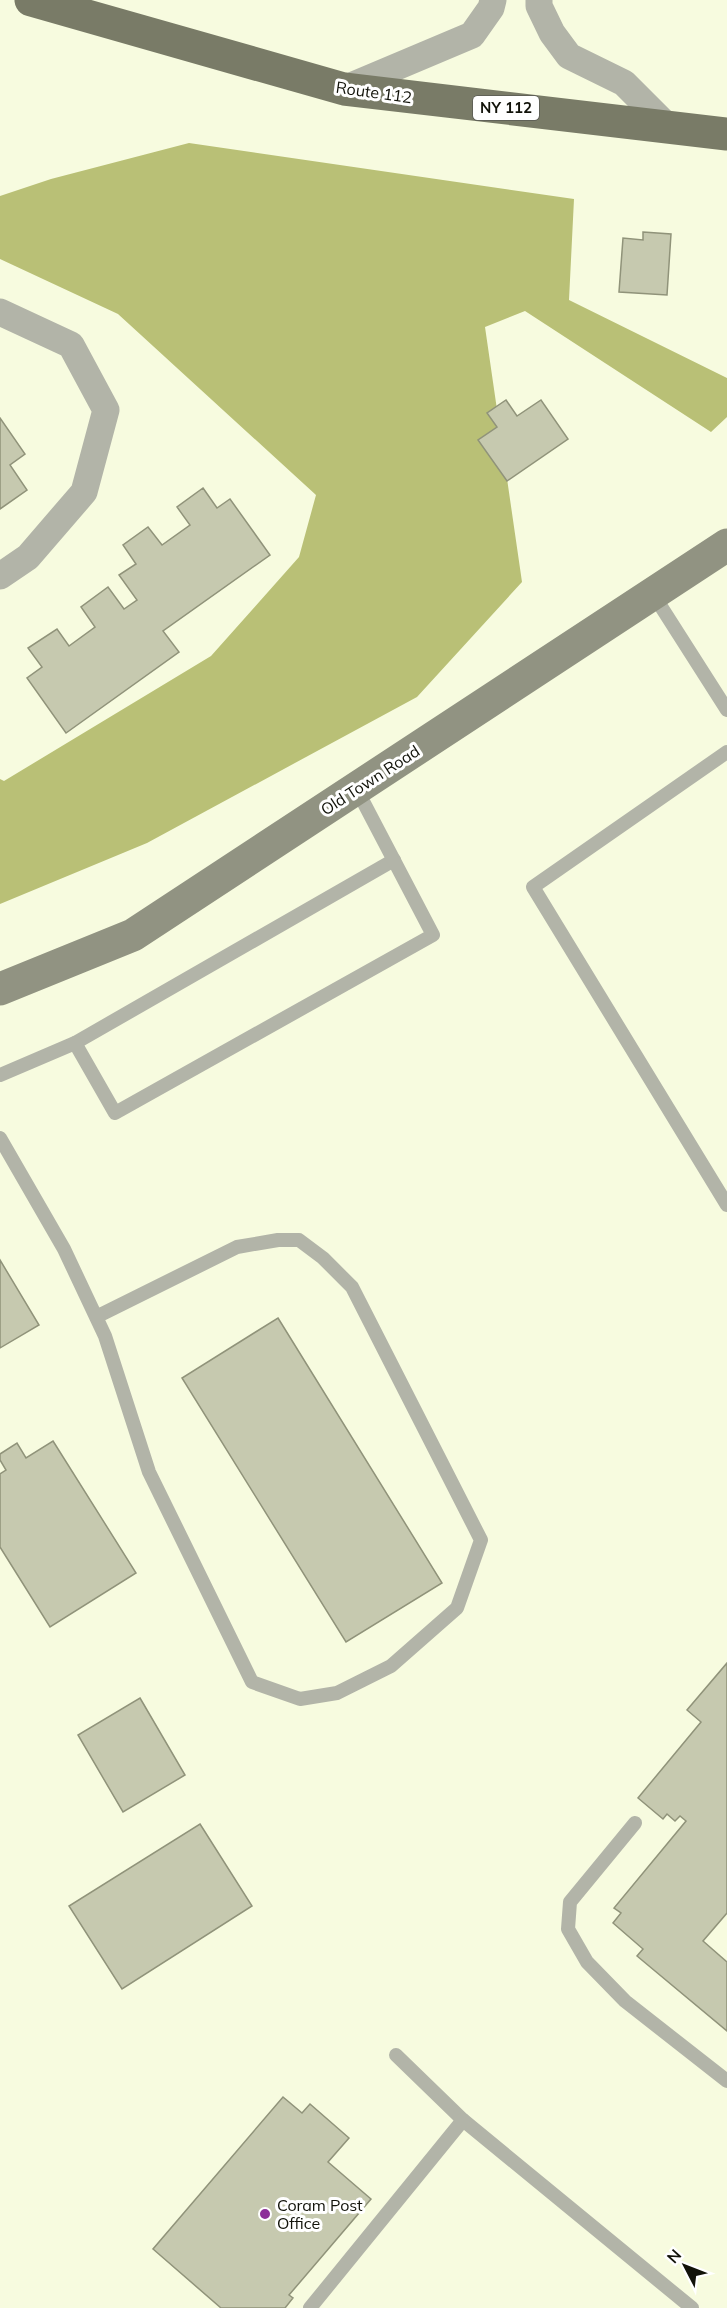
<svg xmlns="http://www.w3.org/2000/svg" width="727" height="2308" font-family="Mulish,sans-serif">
  <rect width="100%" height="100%" fill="#f7fbdf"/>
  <path fill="#b9c076" d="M189 143 574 199 569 300 727 378V417L711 432 525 311 485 327 522 582 417 697 147 843 0 904V779L4 781 211 656 299 557 316 495 118 314 0 259V196L51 179Z"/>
  <g fill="#c6c9af" stroke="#90937a" stroke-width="1.5">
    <path d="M643 232 671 234 667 295 619 292 623 238 643 240Z"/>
    <path d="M506 400 517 416 541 400 568 439 507 481 478 440 497 427 487 413Z"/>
    <path d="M0 418 25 454 10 465 27 490 0 509Z"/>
    <path d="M203 488 217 508 230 499 270 555 163 631 179 652 66 733 27 678 42 667 28 648 57 629 69 646 95 627 81 607 108 587 124 609 137 600 119 575 136 564 123 545 148 527 162 545 190 525 177 507Z"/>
    <path d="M0 1260 39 1325 0 1348Z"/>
    <path d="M278 1318 442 1583 346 1642 182 1378Z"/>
    <path d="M53 1441 136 1573 50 1627 0 1547V1474L6 1470 0 1460V1454L17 1443 26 1458Z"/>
    <path d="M727 1663V1913L703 1941 727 1962V2031L637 1956 643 1949 613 1923 621 1913 614 1908 686 1821 680 1816 675 1821 667 1814 663 1819 638 1798 701 1722 687 1710Z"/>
    <path d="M140 1698 185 1775 123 1812 78 1735Z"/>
    <path d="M200 1824 252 1906 122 1989 69 1906Z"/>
    <path d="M283 2097 302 2113 310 2104 349 2138 328 2162 371 2199 289 2295 293 2298 285 2308H221L153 2249Z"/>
  </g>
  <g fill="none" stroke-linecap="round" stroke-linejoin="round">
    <g stroke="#b2b4a8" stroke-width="14">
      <path d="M653 594 727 710"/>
      <path d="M727 752 533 887 727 1205"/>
      <path d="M75 1043 394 860"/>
      <path d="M0 1075 75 1043 115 1113 433 935 355 786"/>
      <path d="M0 1138 64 1249 105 1336 149 1472 252 1682 300 1699 337 1693 391 1666 457 1608 481 1540 352 1287 323 1258 299 1240H278L237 1247 96 1317"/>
      <path d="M635 1823 570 1902 568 1929 587 1962 625 2001 727 2081"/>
      <path d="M396 2055 463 2120 692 2308"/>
      <path d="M310 2308 463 2120"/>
    </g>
    <g stroke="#b2b4a8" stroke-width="27">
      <path d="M539 0V6L552 33 569 56 624 83 668 127"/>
      <path d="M344 89 472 35 491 8 493 0"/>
      <path d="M0 312 71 345 106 410 84 492 28 557 0 576"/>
    </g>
    <path stroke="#919382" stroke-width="33" d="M0 989 133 935 727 545"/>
    <path stroke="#797b67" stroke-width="33" d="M31 0 344 89 727 134"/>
  </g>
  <circle fill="#8d2f99" stroke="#fff" stroke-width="2" cx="265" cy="2214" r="6"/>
  <g text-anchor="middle" stroke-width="6" stroke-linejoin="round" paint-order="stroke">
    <rect fill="#fff" stroke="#585953" stroke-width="1.5" x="473" y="96" width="66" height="24" rx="4.5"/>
    <g font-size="15" font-weight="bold" fill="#111209">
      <text x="506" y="113">NY 112</text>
    </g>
    <g font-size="16" fill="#111209" stroke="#fff">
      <text transform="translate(374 92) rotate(8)" y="6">Route 112</text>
      <text transform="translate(370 780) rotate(-33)" y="6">Old Town Road</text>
    </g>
    <g font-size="16" fill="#111209" stroke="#fff" text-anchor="start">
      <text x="277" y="2211">Coram Post<tspan x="277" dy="18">Office</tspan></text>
    </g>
  </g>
  <g transform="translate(685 2266) rotate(312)" stroke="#ffffff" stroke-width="4.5" paint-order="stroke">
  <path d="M0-4.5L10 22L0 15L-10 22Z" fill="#111209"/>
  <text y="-9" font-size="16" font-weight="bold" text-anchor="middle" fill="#111209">N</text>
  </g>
</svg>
